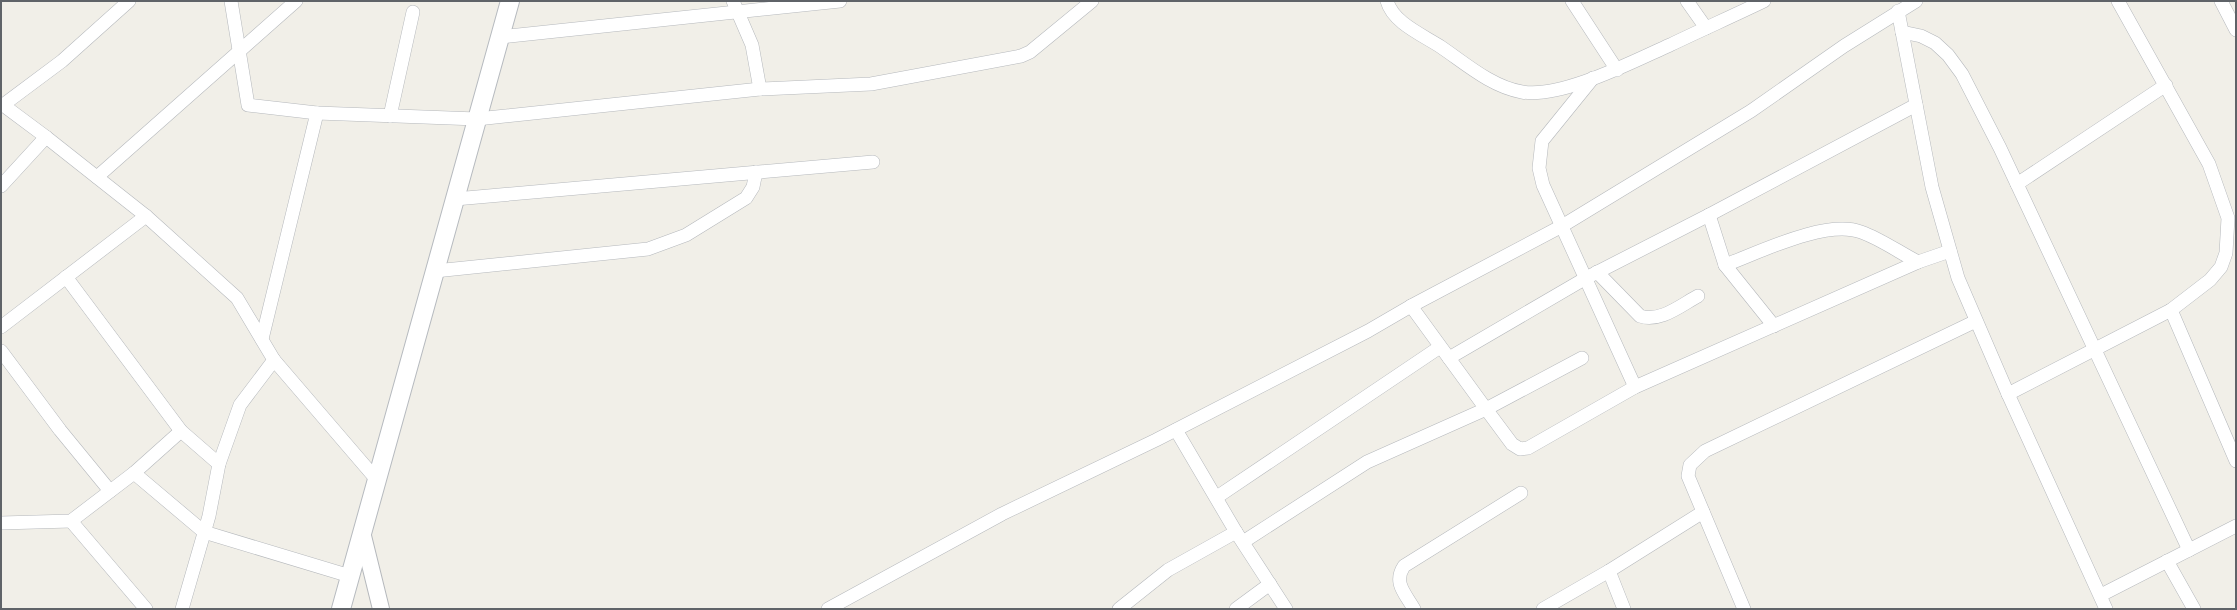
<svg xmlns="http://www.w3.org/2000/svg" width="2237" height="610" font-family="Figtree,sans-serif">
  <rect width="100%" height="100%" fill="#f1efe8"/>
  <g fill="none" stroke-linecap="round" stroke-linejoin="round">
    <g stroke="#b5b8bc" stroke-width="14">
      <g id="minor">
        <path d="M231 1 248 105 317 113 262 339"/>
        <path d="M733 1 752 45 760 89"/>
        <path d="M1387 1C1393 23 1423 35 1441 47 1466 64 1492 87 1522 92 1561 99 1634 61 1670 45 1701 30 1733 16 1764 1"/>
        <path d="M1572 1 1617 70"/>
        <path d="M1687 1 1706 28"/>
        <path d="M2221 1 2236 30"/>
        <path d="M1898 11 1932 187 1958 278 2008 394 2106 609"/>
        <path d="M1902 32 1921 36 1935 43 1948 55 1962 74 2000 148 2189 550"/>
        <path d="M500 37 840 1"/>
        <path d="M1593 78 1542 141 1539 168 1543 185 1635 387"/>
        <path d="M317 113 477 119 760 89 871 84 1021 56 1030 52 1092 1"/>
        <path d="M390 116 413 12"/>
        <path d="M46 137 146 216"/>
        <path d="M97 177 296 1"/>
        <path d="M2017 184 2166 85"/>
        <path d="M1 186 46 137 3 105 62 61 129 1"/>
        <path d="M455 199 873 162"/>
        <path d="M1709 215 1725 265 1774 326"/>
        <path d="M1725 265C1760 252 1826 219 1861 232 1881 239 1900 253 1918 262"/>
        <path d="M435 271 648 249 686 235 746 198 753 187 756 172"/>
        <path d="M1597 272 1640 316C1660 323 1681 305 1698 296"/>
        <path d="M66 277 181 431 219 464"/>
        <path d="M1411 306 1486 409 1512 444 1520 449 1528 448 1635 387 1918 262 1950 251"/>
        <path d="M2171 310 2236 461"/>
        <path d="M1 327 146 216 237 298 274 360"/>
        <path d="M1 351 60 430 110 491"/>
        <path d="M1449 358 1586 278 1709 215 1916 105"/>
        <path d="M2008 394 2171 310 2210 280 2221 267 2226 253 2228 218 2209 164 2118 1"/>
        <path d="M1176 430 1236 532 1286 609"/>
        <path d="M134 473 181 431"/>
        <path d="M1217 497 1440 347"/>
        <path d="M71 521 146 609"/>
        <path d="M1 523 71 521 134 473 204 532 350 576"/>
        <path d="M1243 542 1367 462 1486 409 1582 358"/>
        <path d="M2167 561 2194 609"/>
        <path d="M1609 571 1624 609"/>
        <path d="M2101 595 2236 526"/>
        <path d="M182 609 209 516 219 464 240 405 274 360 377 480"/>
        <path d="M828 609 1002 514 1156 440 1368 331 1411 306 1562 226 1751 111 1844 46 1916 1"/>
        <path d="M1119 609 1168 570 1236 532"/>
        <path d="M1236 609 1270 584"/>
        <path d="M1414 609C1405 593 1393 583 1404 566L1521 493"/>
        <path d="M1543 609 1609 571 1703 512"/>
        <path d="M1744 609 1688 476 1690 465 1705 451 1976 321"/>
      </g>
    </g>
    <g stroke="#b5b8bc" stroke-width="18">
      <path id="tertiary" d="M362 532 381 609"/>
    </g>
    <g stroke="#b6babf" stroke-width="20">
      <path id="secondary" d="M341 609 510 1"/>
    </g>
    <use href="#minor" stroke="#fff" stroke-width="13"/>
    <use href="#tertiary" stroke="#fff" stroke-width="16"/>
    <use href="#secondary" stroke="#fff" stroke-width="18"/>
  </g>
  <rect width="2237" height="610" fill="none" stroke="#5f6368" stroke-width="4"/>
</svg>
